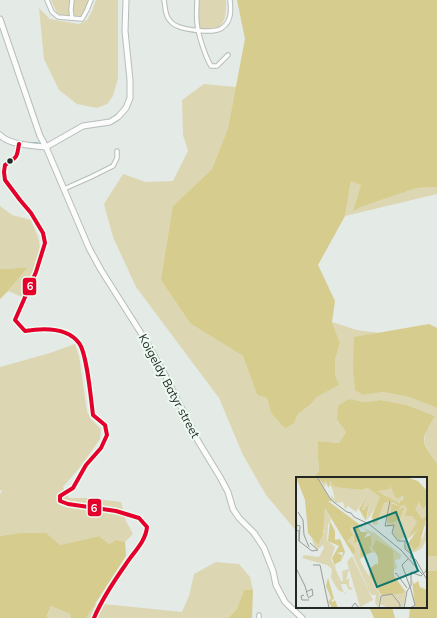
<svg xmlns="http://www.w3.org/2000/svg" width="437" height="618" font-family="Mulish,sans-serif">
  <rect width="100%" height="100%" fill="#e4eae6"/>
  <g fill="#dcd7b2">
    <path d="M51 0H89L88 4 81 16H64L57 13Z"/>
    <path d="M96 0H118V78L113 96 107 104 97 108 77 104 59 90 44 59 39 8 50 19 79 24 87 20 92 11Z"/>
    <path d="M198 0H226C226 12 227 27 212 29 208 30 203 29 199 29Z"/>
    <path d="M204 84 236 87 228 128 212 169 173 206 191 324 243 356 257 395 267 398 271 413 294 423 298 414 310 405 317 397 339 385 335 374V360L340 343 332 322 357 330 379 333 354 338 363 395 383 392 409 397 437 408V463L431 456 424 442 426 430 435 416 407 405 381 400 365 402 349 399 337 420 346 432 339 443 318 441V458L319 471 313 478H297V532L266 495 243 455 219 398 136 287 113 237 104 204 123 174 146 182 173 181 188 151 183 135 182 100Z"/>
    <path d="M351 181 362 185 354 212 361 207 417 188 437 187V194L345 216Z"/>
    <path d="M0 206 12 215 31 220C33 227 38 234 39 241 43 256 28 283 22 297L8 291 28 267 7 269H0Z"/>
    <path d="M75 344 79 356 87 411 91 419 101 429 100 439 81 466 63 487 69 498H88L121 502 126 521 133 534 125 542 116 540 109 544 99 536 60 545 19 533 0 536V494L2 491 0 490V367L50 353Z"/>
    <path d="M437 556V571H426V557Z"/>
    <path d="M216 562 239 564 250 577 253 590 244 591 237 609 228 618H86L95 604 114 605 182 612 189 596 194 574Z"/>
    <path d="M51 606 70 614 71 618H48L47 617Z"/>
  </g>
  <g fill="#d6cc8e">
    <path d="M237 0H437V187L417 188 361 207 353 212 361 185 351 181 345 216 318 265 335 301 332 322 340 343 335 360V374L339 385 317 397 310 405 298 414 294 423 285 428 271 413 267 398 257 395 243 356 191 324 161 280 173 206 212 169 228 128 245 39Z"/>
    <path d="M28 267 8 291 0 299V269H7Z"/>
    <path d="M429 324 437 328V408L409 397 383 392 363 395 355 390 353 369 354 337Z"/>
    <path d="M349 399 365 402 381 400 407 405 435 416C431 423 423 433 424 442 425 447 433 459 437 463V556L426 557V478H366L364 476 362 478H313L319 471 318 458V441L339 443 346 432 337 420 338 406Z"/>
    <path d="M19 533H46L60 545 99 536 109 544 116 540 125 542 126 556 86 618H71L70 614 51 606 47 616 48 618H0V536Z"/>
    <path d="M426 571H437V618H409L410 607H426Z"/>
    <path d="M244 590H253L252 618H228L237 609Z"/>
    <path d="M369 607H392L395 618H374Z"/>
  </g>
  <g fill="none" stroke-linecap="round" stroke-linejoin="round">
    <path stroke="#67b7c8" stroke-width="1.5" d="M31 143H38"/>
    <g stroke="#b7bdb9" stroke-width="5.5">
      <g id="street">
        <path d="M47 0 52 12 58 17 82 19 87 10 91 0"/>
        <path d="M72 0 71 10 72 18"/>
        <path d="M164 0C165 5 165 13 168 18 170 21 174 25 177 26 186 30 214 34 222 28 232 21 231 10 230 0"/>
        <path d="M197 0C197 7 196 15 197 23 198 34 205 56 211 66H217L228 55"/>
        <path d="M19 144C17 158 17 157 5 165L4 172 5 180 20 200 31 213 43 233 45 243 36 272 15 320 25 331C43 328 67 327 79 343 87 353 91 400 93 415L105 425 107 435 101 448 86 465 73 488 60 496V501L68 504 116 511 139 518 147 527C146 541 133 553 126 564 114 581 102 599 94 618"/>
        <path d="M64 189 91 177 113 166 117 158V151"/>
        <path d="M259 618V615"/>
      </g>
    </g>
    <g stroke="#b7bdb9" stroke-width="7">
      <g id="secondary">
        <path d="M0 19 40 136 46 147 89 248 101 270 146 341 165 375 198 441 220 477 228 492 233 509 239 518 254 533 264 548 273 571 276 585 285 602 302 618"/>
        <path d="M0 135C9 145 34 146 46 147"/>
        <path d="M46 147 83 126 110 122 118 117 126 108 130 98V80L125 31 126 0"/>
      </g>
    </g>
    <use href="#street" stroke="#fbfcfb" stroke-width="3.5"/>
    <use href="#secondary" stroke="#fbfcfb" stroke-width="5"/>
    <g stroke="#edfbf2" stroke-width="7">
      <path id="bus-1" d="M19 144C17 158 17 157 5 165L4 172 5 180 20 200 31 213 43 233 45 243 36 272 15 320 25 331C43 328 67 327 79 343 87 353 91 400 93 415L105 425 107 435 101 448 86 465 73 488 60 496V501L68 504 116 511 139 518 147 527C146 541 133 553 126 564 114 581 102 599 94 618"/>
    </g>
    <use href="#bus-1" stroke="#e4002b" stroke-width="4"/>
  </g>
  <circle fill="#232824" stroke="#edfbf2" stroke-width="1.5" cx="10" cy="161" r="3.5"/>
  <g text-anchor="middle" stroke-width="4" stroke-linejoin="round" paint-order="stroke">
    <g font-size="12" fill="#232824" stroke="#edfbf2">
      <text transform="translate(169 386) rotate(62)" y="4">Koigeldy Batyr street</text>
    </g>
  </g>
  <g transform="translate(296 477)">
    <rect width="131" height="131" fill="#e4eae6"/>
    <path d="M29 1 39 10 65 13 72 11 84 20 82 27 71 43 73 28 68 33 66 32 72 17 60 35 52 29 49 32 47 25 39 26 35 22V18L39 23 36 11 34 8 32 11 30 6 29 10 27 8 24 2 27 6ZM94 7 100 20 102 22 107 17V19L105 25 98 26 101 28H108L111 32 110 39H116L122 45 112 59 123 50V53L115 60 111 62 109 59 103 64 97 57 98 49 92 50 90 48 97 44 107 30 101 33 104 30 96 26 95 38 92 37 91 40 83 42 81 48 77 47 88 25 91 26 90 18 83 16 81 12H89ZM29 15 25 30V54L29 56 27 52 29 31 35 42 32 48 31 63 39 70 35 82 45 104H47L46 94 53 92 50 103 53 101V109L57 112 53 113 50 107H45L47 114 51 117 42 113 35 101 36 92 31 88 6 81 8 78 23 80 28 71 27 68 22 72 19 70 15 60 22 68 24 34ZM123 25 126 28 131 26V39L126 43 118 32ZM127 46 131 47V61L126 71 119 75 111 74 109 66 110 69 127 61 130 50ZM57 48V54H63L57 62 61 66 73 69 75 58 67 51 79 56 105 78 104 82 99 83 101 91 97 94V73L79 65 76 69 79 75 74 76 76 74 74 70 64 71 67 78 70 79 64 82 65 86 84 117 82 131 79 125 80 118H76L73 114 56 76 58 77V74L51 64 52 61 56 60 54 52ZM56 79 77 123 64 130 51 85ZM110 114 107 131H105V127L97 117ZM96 117 104 126V131H92L84 127 85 120Z" fill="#dcd7b2"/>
    <path d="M0 0H21L35 24H32L63 47 67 51 61 49 65 55H72L68 61 75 58V69L66 70 62 65 58 66V58L63 55H57V48L54 52 57 58 51 64 57 69 59 74 58 77 56 76 29 31 27 57 22 68 12 56 9 23ZM22 0H110L122 4 131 14V26L127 32 123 25 119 32 126 42 131 39 123 69 118 73 115 68 110 69 123 51 112 60 121 45 116 39H109L111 32 108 28 103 29 95 24 88 26 82 41 77 47 76 39 84 20 72 11 65 13 38 10V7L37 10 34 4 33 10 29 2 28 7 24 3 26 9ZM94 8 99 20 102 22 107 18V22L103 26 81 14 94 12ZM72 17 66 32 68 33 73 27 70 44 63 32ZM95 26 105 30 101 33 108 30 107 34 103 43 91 47 92 36 95 38ZM34 44 39 54V63L44 62 49 75 46 83 47 75 41 76 46 78 45 84 39 87 40 92 36 81 43 69 32 64ZM80 63 97 73 98 99 109 114 107 116 86 119 74 100 73 92 81 86 82 89V80L76 70ZM73 69 76 75 65 80 64 71ZM32 101 38 122 35 123 37 125 39 123 42 131H36L32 125 35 121 30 109ZM116 103 118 107 122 104 124 110 131 113V131H116L119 129Z" fill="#d6cc8e" fill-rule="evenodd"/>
    <path fill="none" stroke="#979c98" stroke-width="1" d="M21 0 35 23 51 35 55 36 58 40 73 47 105 73 126 97M94 24 89 49 98 48 96 56 102 64H109V72L115 77V81M2 35 7 43 8 58 13 70M0 48 4 49 3 64V54L0 53M3 64 16 74 22 73 14 66M116 81 120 83 131 103M17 88H24L33 131M0 91 9 109 12 120M115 95 125 99 130 94 131 87M115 95V109M99 97 100 96 111 111M10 115 16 112 17 118 12 121M8 118 5 119 6 123H13M55 131 59 126 63 131M83 131 85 119 96 117 104 127V131M108 131 111 114 114 110 106 88 113 81M114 131 119 128 114 109"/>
    <path fill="#0f766e" fill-opacity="0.15" stroke="#0f766e" stroke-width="2" d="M100 35 122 94 81 110 58 51Z"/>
    <rect width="131" height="131" fill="none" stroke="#232824" stroke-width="2"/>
  </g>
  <g stroke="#edfbf2" stroke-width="1.5">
    <rect x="22" y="277" width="15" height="19" rx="4" fill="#e4002b"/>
    <rect x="87" y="498" width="15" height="19" rx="4" fill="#e4002b"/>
  </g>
  <g font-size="11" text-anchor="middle" font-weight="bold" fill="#fff">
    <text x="30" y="290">6</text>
    <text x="94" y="512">6</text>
  </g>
</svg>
